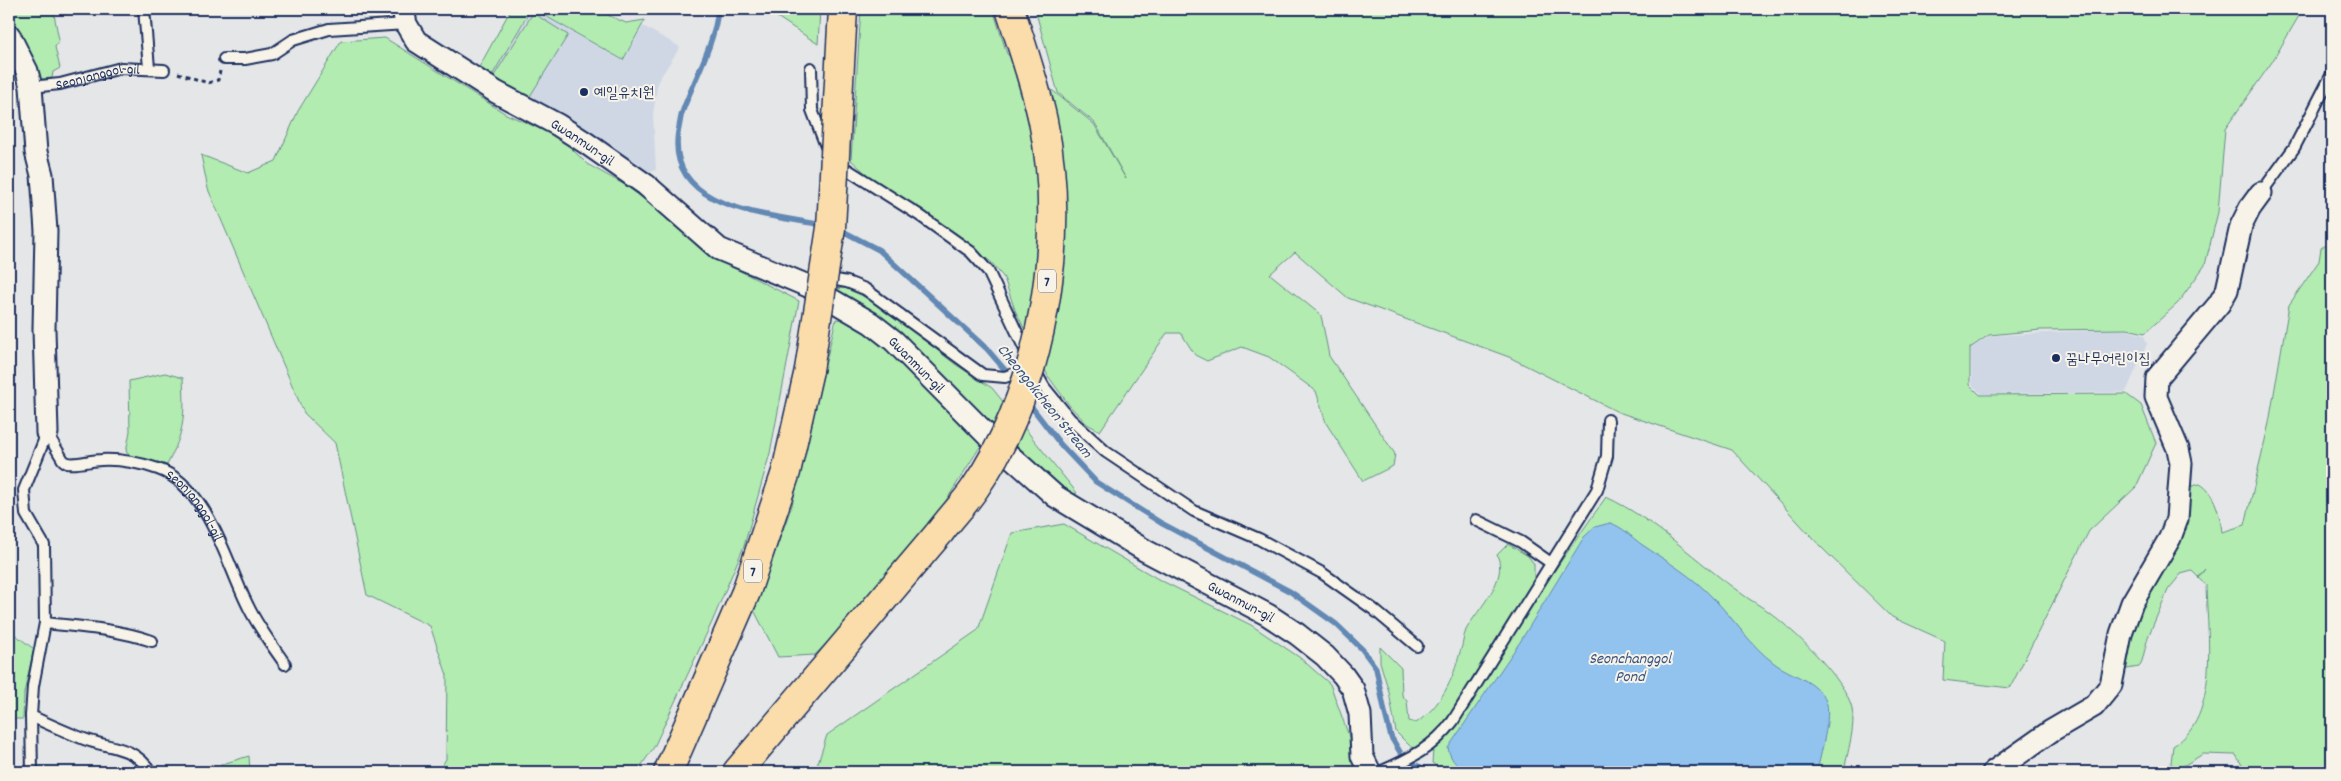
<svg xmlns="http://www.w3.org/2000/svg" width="2341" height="781" font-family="Dekko,'Poor Story',sans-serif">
  <rect width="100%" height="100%" fill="#e5e6e7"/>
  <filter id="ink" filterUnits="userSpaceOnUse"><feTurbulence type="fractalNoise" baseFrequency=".02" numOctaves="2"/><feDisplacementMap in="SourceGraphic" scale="10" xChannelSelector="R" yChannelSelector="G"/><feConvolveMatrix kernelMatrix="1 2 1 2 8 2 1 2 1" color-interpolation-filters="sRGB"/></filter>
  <g filter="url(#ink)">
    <g fill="#cfd7e5">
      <path d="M532 9 623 61 643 26 680 47 658 81 653 114 656 170 643 174 490 79Z"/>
      <path d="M2098 330H2126L2144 335 2147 344 2126 392 1981 394 1972 385 1971 348 1990 336Z"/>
    </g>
    <g fill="#b2ecb0" stroke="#668e87">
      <path d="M9 9H53L59 40 55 47 60 68 53 72 52 78 41 79 37 77 9 18Z"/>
      <path d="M511 9H531L490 79 477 71Z"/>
      <path d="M533 9H594L626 23 645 20 623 60Z"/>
      <path d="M765 9H820L818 44Z"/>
      <path d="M861 9H993L1007 54 1094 124 1126 179 1095 123 1058 93 1035 9H2303L2272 62 2225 129 2218 212 2205 265 2178 303 2145 333 2127 329 2041 330 1989 335 1970 348V385L1980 395 2126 394 2141 405 2156 443 2136 487 2089 531 2010 688 1943 680 1945 641 1892 617 1820 546 1732 450 1618 412 1509 357 1348 298 1295 252 1270 274 1321 315 1329 356 1395 454 1393 466 1363 481 1326 423 1316 391 1269 357 1242 347 1207 361 1195 355 1181 333H1167L1100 431 1087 424 1069 405 1048 376 1015 310 1004 278 991 262 920 208 871 178 851 160Z"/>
      <path d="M533 13 568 35 527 101 492 79Z"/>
      <path d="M385 38 506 114 561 138 587 164 625 185 660 211 705 253 799 301 770 453 744 546 712 622 654 747 637 772H438L446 759 447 675 430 626 367 595 335 443 304 413 208 189 201 155 248 173 276 161 298 111 341 41Z"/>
      <path d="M2332 240V772H2246L2236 755 2203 754 2175 771 2171 763 2173 746C2221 718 2207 632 2206 585L2198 578 2205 569 2198 577 2192 571 2181 574 2168 590 2148 637 2142 661 2139 667 2127 669C2114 646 2158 578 2170 557 2175 550 2181 542 2183 534 2188 520 2185 495 2192 486L2200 484C2215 492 2220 516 2222 532L2245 525 2269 423 2289 305 2319 261 2321 248Z"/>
      <path d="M845 288 874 301 955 364 992 388 1077 493 1072 495 1037 467 834 289Z"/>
      <path d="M836 319 856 322 889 347 919 383 983 442 932 523 889 578 815 655 778 657 754 610 792 505Z"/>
      <path d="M165 373 183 378C185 416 185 431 167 465L132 457 126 452 130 431 129 381Z"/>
      <path d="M1606 497C1656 520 1697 562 1742 594 1750 600 1759 605 1768 611 1792 629 1845 678 1852 708 1856 727 1847 753 1844 772H1445L1432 763 1433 750 1462 716 1543 587Z"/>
      <path d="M1064 524 1158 579 1251 625 1299 657 1330 684 1362 772H815L827 735 978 630 1012 533Z"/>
      <path d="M1508 544 1528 556 1534 564V580L1440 730 1430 741 1417 748 1411 747 1396 732 1389 692 1380 662V647L1401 668 1402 695 1407 701 1409 721 1416 723C1441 706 1453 680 1460 652 1463 645 1463 637 1466 630 1478 608 1509 580 1497 555Z"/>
      <path d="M9 630 34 649 24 693 23 719H9Z"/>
      <path d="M249 756 250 772H217L222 764Z"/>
    </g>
    <path fill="#92c3ee" stroke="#6288b4" d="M1610 523C1623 527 1630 536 1641 544 1666 561 1693 576 1714 599 1734 619 1751 646 1774 663 1790 675 1817 681 1826 701 1832 715 1820 756 1817 772H1471C1458 767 1451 762 1448 748L1520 642 1584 537 1595 527Z"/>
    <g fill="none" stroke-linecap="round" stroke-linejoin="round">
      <g stroke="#6288b4" stroke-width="5.5">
        <path d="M718 9C715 43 695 78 683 110 680 117 680 125 678 132 666 211 770 214 823 225"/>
        <path d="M837 228 879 250 987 349 1011 377"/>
        <path d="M1027 401 1061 445 1096 482 1161 523 1291 592 1336 624 1362 649 1376 668 1385 713 1391 737 1400 752"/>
        <path d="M1411 763 1432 772"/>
      </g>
      <g stroke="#1b2f5e" stroke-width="14">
        <g id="lane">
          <path d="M144 9 149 68"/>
          <path d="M224 59H245L272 54 293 40 329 29 406 24"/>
          <path d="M811 68 812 110 827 149"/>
          <path id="s1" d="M31 87 60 84 121 68 164 70"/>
          <path d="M837 163 919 215 971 252 988 271 1028 356"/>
          <path d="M2261 193 2294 148 2332 74"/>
          <path d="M825 278 847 282 865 289 983 375 1005 377 1024 370"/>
          <path d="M1034 369 1044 387 1070 419 1106 452 1194 511 1259 539 1322 573 1373 609 1417 646"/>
          <path id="s2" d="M47 433 63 460 67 463C78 465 90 460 101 460 120 459 140 463 158 469 209 487 226 563 248 606 258 627 272 645 285 664"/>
          <path d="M1476 520 1521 542 1551 563"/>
          <path d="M45 623C82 627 117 629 152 641"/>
          <path d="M31 716C48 724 66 732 84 739 111 749 133 745 151 772"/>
          <path d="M32 772 31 716 33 686 45 623 44 545 26 514 24 490 47 433"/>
          <path d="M1380 772C1410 759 1434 747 1453 721L1597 490 1607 456 1608 420"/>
        </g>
      </g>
      <g stroke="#1b2f5e" stroke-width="25">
        <g id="street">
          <path id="s3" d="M403 9 406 24 416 41 496 92 558 125 586 143 646 185 719 249 808 286 871 323 894 341 990 438 1055 496 1146 551 1268 615 1297 634 1325 656 1343 675 1353 689 1360 714 1362 756 1370 772"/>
          <path d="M9 35 27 71 31 87 36 152 42 175 46 231 44 329 47 433"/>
          <path d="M1993 772 2051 731 2094 706 2111 685 2121 634 2132 603 2170 538 2177 519 2181 463 2178 449 2156 397 2157 378 2219 304 2227 290 2241 226 2250 208 2261 193"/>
        </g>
      </g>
      <g stroke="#1b2f5e" stroke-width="31">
        <g id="highway">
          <path d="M668 772 746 592 786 472 809 370"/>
          <path d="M737 772 940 532"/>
        </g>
      </g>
      <path stroke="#1b2f5e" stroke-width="3" stroke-dasharray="4 4" stroke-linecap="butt" d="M178 73 208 83 218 80 220 71"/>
      <use href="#lane" stroke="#f7f3e8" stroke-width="10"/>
      <use href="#street" stroke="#f7f3e8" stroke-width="21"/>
      <use href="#highway" stroke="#faddab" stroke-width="28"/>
      <g stroke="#1b2f5e" stroke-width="31" stroke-linecap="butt">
        <g id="highway-bridge">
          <path d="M809 370 831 228 843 9"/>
          <path d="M940 532C951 517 965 503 975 488 1043 388 1067 238 1043 121 1035 83 1022 46 1010 9"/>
        </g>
      </g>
      <use href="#highway-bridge" stroke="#faddab" stroke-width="28"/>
    </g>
  </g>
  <g fill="#1b2f5e" stroke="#f7f3e8" stroke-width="2">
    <circle cx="584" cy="92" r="5"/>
    <circle cx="2056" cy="358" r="5"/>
  </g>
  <g text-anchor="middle" stroke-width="4" stroke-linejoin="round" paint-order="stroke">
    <g fill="#f7f3e8" stroke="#5d6a87" stroke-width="1">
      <rect x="1038" y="269.5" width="18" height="23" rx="4"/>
      <rect x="744" y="559.5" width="18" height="23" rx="4"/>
    </g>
    <g font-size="14" font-weight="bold" fill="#1b2f5e">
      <text x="1047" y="286">7</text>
      <text x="753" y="576">7</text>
    </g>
    <g font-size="15" fill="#1b2f5e" stroke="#f7f3e8">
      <text dy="5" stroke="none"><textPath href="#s1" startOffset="68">Seonjanggol-gil</textPath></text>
      <text dy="5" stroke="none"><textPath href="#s3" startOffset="230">Gwanmun-gil</textPath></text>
      <text dy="5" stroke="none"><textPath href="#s3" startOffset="635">Gwanmun-gil</textPath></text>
      <text dy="5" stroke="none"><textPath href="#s2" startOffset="182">Seonjanggol-gil</textPath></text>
      <text dy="5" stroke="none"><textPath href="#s3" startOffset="1040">Gwanmun-gil</textPath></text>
    </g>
    <g font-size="15" fill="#1b2f5e" stroke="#f7f3e8" text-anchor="start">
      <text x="594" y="97">예일유치원</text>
      <text x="2066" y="363">꿈나무어린이집</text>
    </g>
    <g font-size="16" font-style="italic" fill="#395482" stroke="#f7f3e8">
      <text transform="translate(1046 400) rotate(51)" y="6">Cheongokcheon Stream</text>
      <text x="1630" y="663">Seonchanggol<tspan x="1630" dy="18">Pond</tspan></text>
    </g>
  </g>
  <rect width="2341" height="781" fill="none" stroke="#f7f3e8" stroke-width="30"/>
  <rect x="15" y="15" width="2311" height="751" fill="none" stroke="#1b2f5e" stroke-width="2" filter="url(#ink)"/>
</svg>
